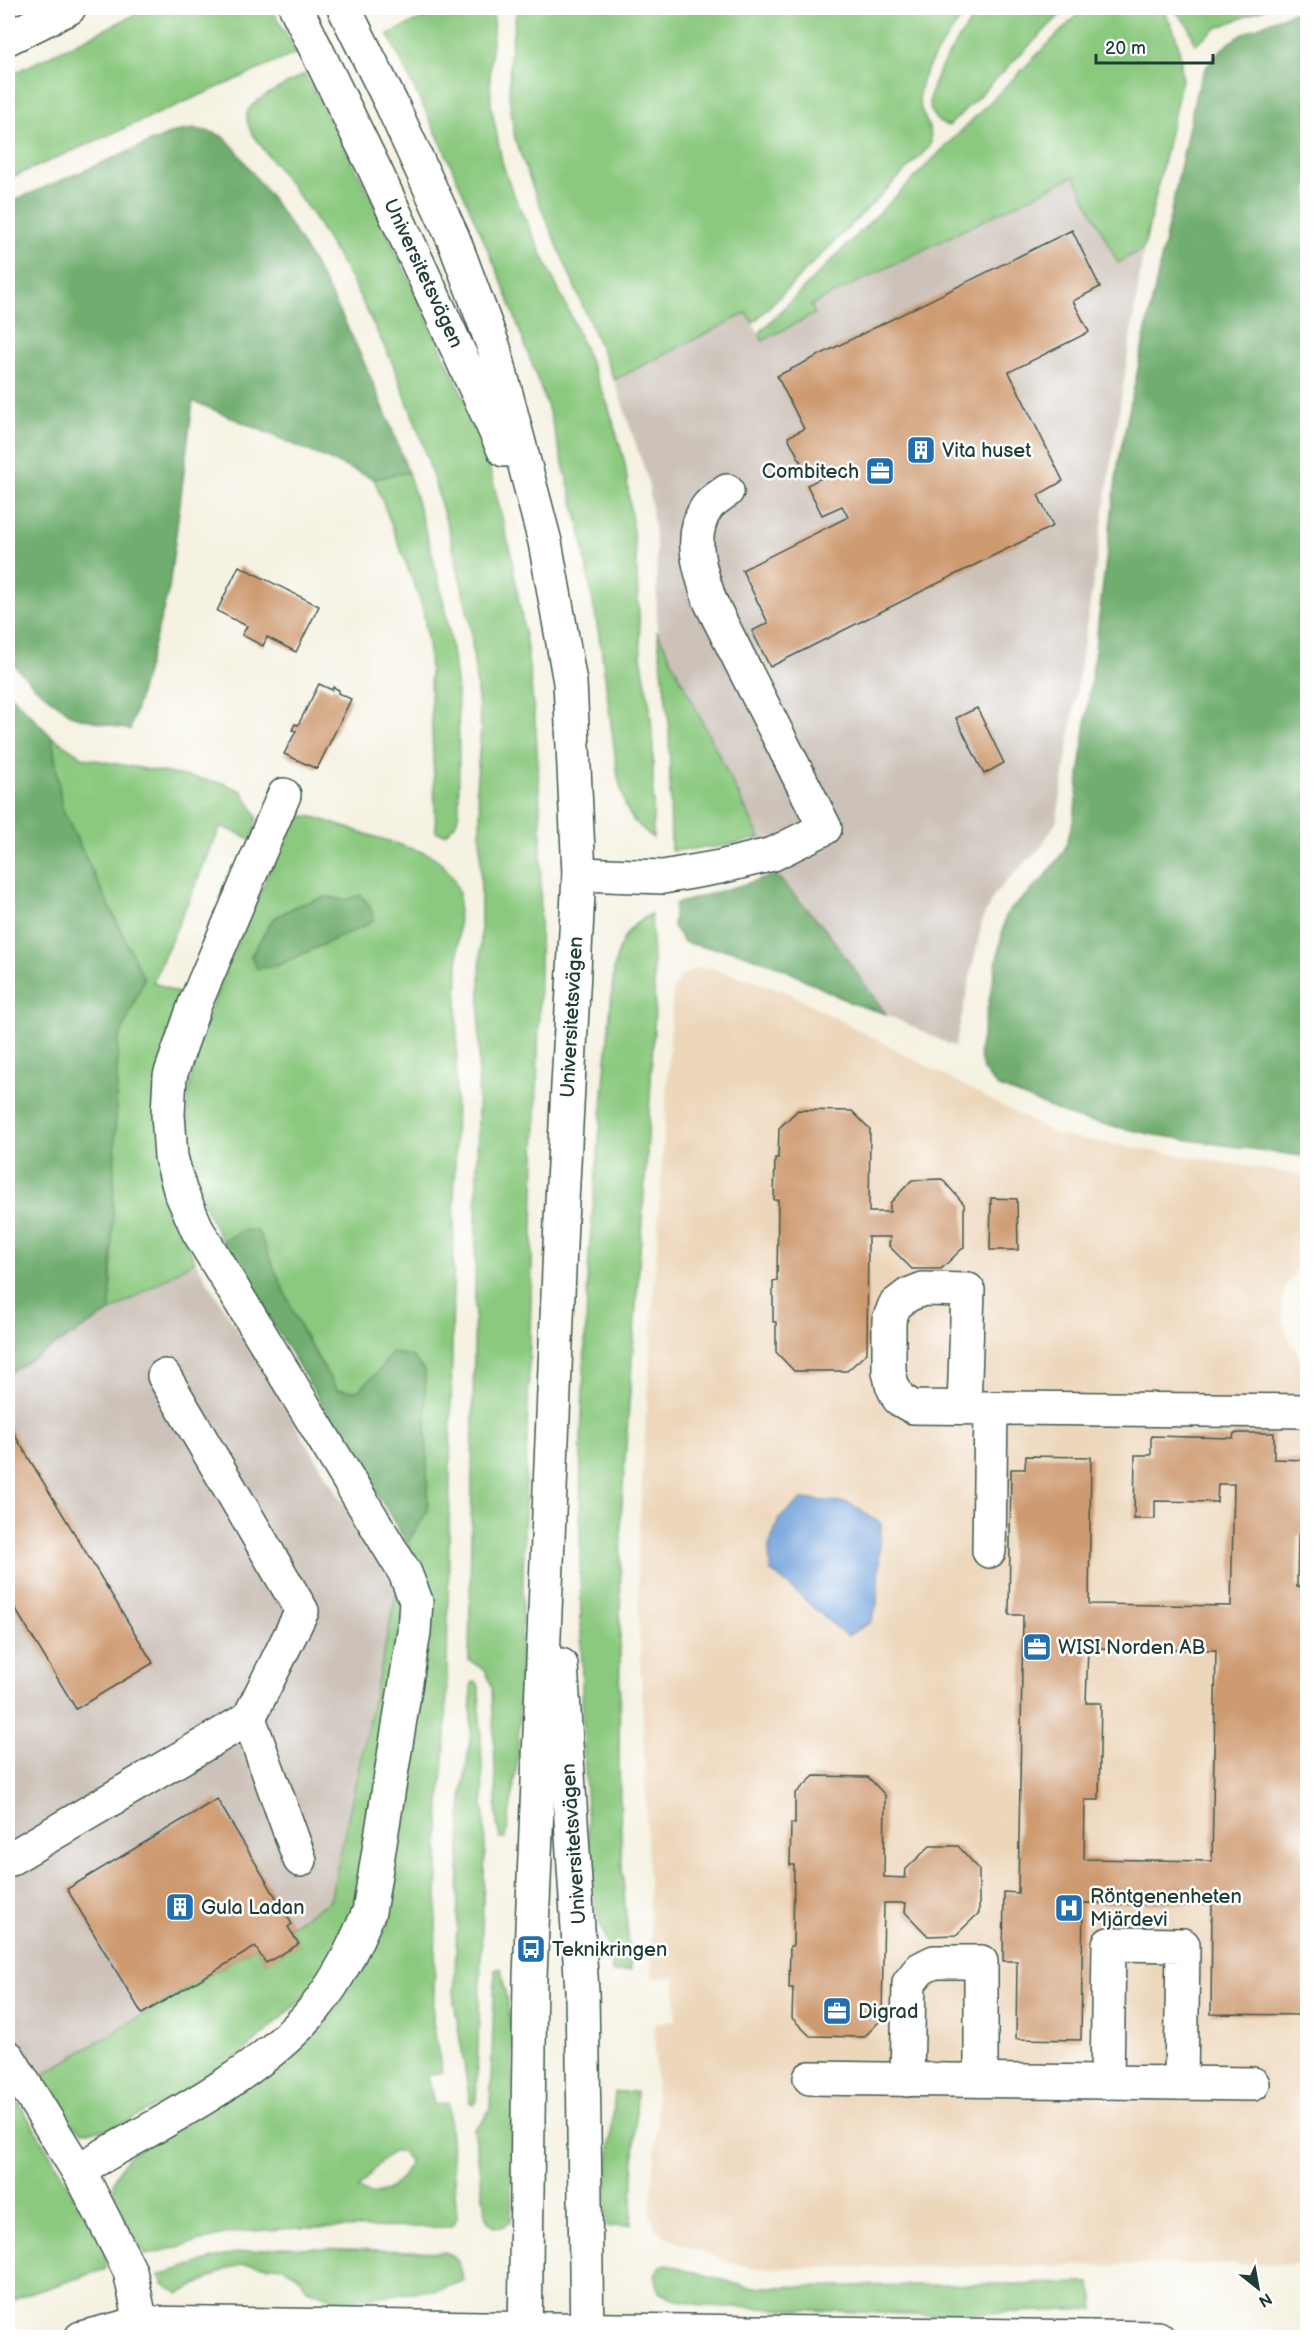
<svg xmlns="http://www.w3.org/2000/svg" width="1315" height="2345" font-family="'Balsamiq Sans',sans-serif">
  <rect width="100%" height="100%" fill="#fff"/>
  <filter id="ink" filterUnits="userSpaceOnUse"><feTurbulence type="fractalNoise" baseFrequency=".0167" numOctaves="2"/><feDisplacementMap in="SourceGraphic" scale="12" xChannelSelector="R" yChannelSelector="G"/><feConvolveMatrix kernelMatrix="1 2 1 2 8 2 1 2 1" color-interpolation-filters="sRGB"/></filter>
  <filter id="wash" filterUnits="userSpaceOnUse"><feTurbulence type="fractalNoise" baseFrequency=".008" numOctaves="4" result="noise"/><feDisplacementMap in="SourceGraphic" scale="24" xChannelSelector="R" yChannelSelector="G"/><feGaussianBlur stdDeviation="1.35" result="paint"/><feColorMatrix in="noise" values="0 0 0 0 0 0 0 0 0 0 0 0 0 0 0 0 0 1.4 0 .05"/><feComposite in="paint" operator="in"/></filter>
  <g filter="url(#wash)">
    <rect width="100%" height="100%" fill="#f5f2e2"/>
    <path fill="#edd7bb" d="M695 968H711L783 990 1057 1135 1307 1176V1261L1299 1267 1285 1286 1282 1307 1283 1320 1288 1336 1308 1374 1307 2264 759 2268 730 2263 673 2240 662 2234 653 2225 650 2213 657 2123 654 2023 676 2021 675 1977 652 1978 637 1561 673 990 680 977Z"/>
    <g fill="#ccc2b9">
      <path d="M1075 176 1118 263 1144 248 1057 820 1041 847 995 893 983 918 955 1047 886 1014 826 930 776 875 657 631 656 544 648 480 614 380 747 312 762 340 814 314 811 306Z"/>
      <path d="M195 1261 397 1591 330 1901 288 1927 299 1944 266 1963 255 1947 8 2096V1374Z"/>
    </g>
    <g fill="#8bc97f" stroke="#55835a" stroke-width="1.5" fill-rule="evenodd">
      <path d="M149 8H271L297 53 8 179V76Z"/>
      <path d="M446 8H486L494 18 490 72 491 105 502 162 511 189 570 314 608 405 625 463 636 556 641 656 650 707 653 747V838L633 820 626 808 618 777 601 647 579 524 549 411 502 282 443 147 388 34Z"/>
      <path d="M517 8H968C953 31 918 71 919 98 919 116 937 130 929 147L753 323 747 313 614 380 533 188 515 139 509 96 510 54Z"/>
      <path d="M981 8H1067L949 126C897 111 966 30 981 8Z"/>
      <path d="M1084 8H1160C1178 29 1181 52 1182 79L1144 248 1118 263 1074 176 811 305 815 314 762 341 760 334 762 330Z"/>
      <path d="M1173 8H1266L1217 28 1195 44 1189 27Z"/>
      <path d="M305 74 368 191 466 402 492 477 511 554 527 648 536 731 541 827 540 983 518 1756 506 1838H501L497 1825 492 1687 486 1671 469 1660 481 923 480 807 476 788 481 729 470 623 450 534 421 438 393 364 351 279 312 214 253 135C249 128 245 119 248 111 254 98 292 82 305 74Z"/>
      <path d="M408 472C431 544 450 615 457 690 460 730 458 770 459 809 458 822 455 827 445 834L436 832 429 653 423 608 374 479Z"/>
      <path d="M657 631 760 838 724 846 671 851 669 723Z"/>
      <path d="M52 737 84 758 223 783 242 791 257 816 253 840 221 826 153 982 184 996 181 1231 195 1261 110 1312 118 1042 144 979 62 808Z"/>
      <path d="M303 816 314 817 431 855C446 866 453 875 459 893L446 1736 440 1803 433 2023 442 2072 428 2075 434 2105 448 2103 457 2217 454 2224 449 2227 298 2228 236 2232 146 2255C134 2235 114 2211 113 2188 113 2176 123 2164 130 2155L326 2013 376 1940 389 1879 432 1601 419 1565 407 1543 428 1510 391 1353 382 1368 358 1392 337 1390 243 1230 222 1241C209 1215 193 1187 189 1157 178 1079 209 1007 240 938 255 903 271 868 286 834L293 820ZM361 895 366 925 276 966 251 956 273 919 296 906 326 897 346 900ZM393 2152H402L409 2161C408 2175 388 2195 372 2194 367 2194 363 2191 358 2189L380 2163Z"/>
      <path d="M651 914 655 1007 647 1153 621 1516 619 1763 622 1868 631 1970 612 1973 610 1953 596 1911 589 1847 583 1735 580 1563 581 1437 589 1255 614 969C619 942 626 927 651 914Z"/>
      <path d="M397 1591 403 1614 358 1896 351 1919 323 1973 300 2001 227 2067 128 2121 108 2130 83 2131 67 2121 53 2099 44 2074 255 1947 266 1963 298 1944 288 1927 330 1901Z"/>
      <path d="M473 1682H477L479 1687 485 1848 476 2102 473 2104 470 2102 454 2001 462 1798 471 1732V1687Z"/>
      <path d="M501 1968 513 2037 511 2221C501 2230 493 2230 486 2218L474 2129 485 2118 490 2108 495 1970Z"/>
      <path d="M615 2092H637L631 2225 607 2227V2181Z"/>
      <path d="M13 2093 96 2231 106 2251V2269L20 2297 8 2303V2096Z"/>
      <path d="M281 2247 445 2252C460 2259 461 2266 463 2281L440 2289 340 2301 307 2289 299 2276 285 2267 246 2264 229 2268 179 2294 163 2284 159 2275 231 2254Z"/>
      <path d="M667 2264 747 2287 1090 2283 1094 2297 1095 2309 936 2315 704 2306 670 2298 659 2292 655 2274 661 2266Z"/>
    </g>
    <g fill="#70ad6e" stroke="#487551" stroke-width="1.5">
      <path d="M1303 8H1308L1307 1157 1155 1135 1078 1119 997 1086 983 1070 979 1052 1006 914 1045 877 1064 851 1074 818 1118 463 1196 93C1199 85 1202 75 1206 68 1228 32 1268 24 1303 8Z"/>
      <path d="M196 129C206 131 217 132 226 139 238 149 247 167 257 179 323 263 372 372 408 472L374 479 193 401 169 589 130 730 73 716 36 688 8 659V203L174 132Z"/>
      <path d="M8 692 52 737 62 808 144 979 118 1042 110 1312 8 1374Z"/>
      <path d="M776 875 826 930 886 1014 851 1003 780 967 735 951 703 947 684 942 673 926 675 904Z"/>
      <path d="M361 895 370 906 374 919 366 925 276 966 257 969 251 956 273 919 296 906 326 897 346 900Z"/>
      <path d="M243 1230 258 1231 304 1336 337 1390 358 1391 382 1368 391 1352 413 1357 425 1372 428 1510 407 1543 222 1241Z"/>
    </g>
    <path fill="#6d9ed8" stroke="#466e86" stroke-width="1.5" d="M802 1499 849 1503 881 1524 877 1604 871 1622 847 1636C820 1615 797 1591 770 1570L769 1546 779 1519Z"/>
    <g id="blocks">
      <g fill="#ce9a6f" fill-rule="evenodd">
        <path d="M1072 230 1100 287 1073 301 1089 332 1009 372 1063 481 1038 495 1053 526 770 667 752 631 768 623 742 570 848 517 842 506 822 515 807 485 828 475 822 464 806 472 788 437 804 429 777 376Z"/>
        <path d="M239 566 319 606 296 652 267 637 263 646 242 635 247 626 217 611Z"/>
        <path d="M319 684 332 690 333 687 339 690 338 693 351 699 317 769 284 754 296 731 292 730 295 724 298 725Z"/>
        <path d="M977 708 1004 763 984 774 956 718Z"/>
        <path d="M798 1110 852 1111 870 1129 869 1212H890V1203L912 1180 942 1179 964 1204V1247L941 1269H912L889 1246 890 1237H868L867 1353 847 1371H794L776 1352V1322H773V1281L777 1280 778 1200H774L775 1158H778L779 1128Z"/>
        <path d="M991 1198 1017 1199 1018 1250H990Z"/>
        <path d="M8 1424 153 1663 76 1709 8 1597Z"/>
        <path d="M1234 1433H1274V1459L1308 1460V1535H1298L1297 1587H1308L1304 2015 1211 2014 1212 1904 1083 1903 1081 2040 1016 2039 1017 1961H1003L1004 1892 1018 1893 1023 1615H1009L1011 1469H1025L1026 1456 1091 1457 1089 1604 1231 1606 1234 1484H1218L1217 1502 1155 1501V1519H1134L1135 1455H1151V1436L1233 1438ZM1088 1648 1216 1650 1212 1861 1084 1859 1085 1800H1099L1101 1703H1086Z"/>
        <path d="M814 1776 868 1777 885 1795 884 1877 905 1878 906 1869 930 1846H958L979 1869V1913L956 1935 928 1936 905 1912 906 1903H884L882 2019 864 2037 810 2036 792 2018 793 1988H789L790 1946H793L794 1865H790L791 1823 795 1824V1794Z"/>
        <path d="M217 1799 292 1924 288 1927 299 1944 266 1963 255 1947 142 2014 67 1889Z"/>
      </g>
    </g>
  </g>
  <g filter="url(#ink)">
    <use href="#blocks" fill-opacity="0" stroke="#3f584e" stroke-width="1.5"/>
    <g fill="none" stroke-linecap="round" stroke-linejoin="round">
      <g stroke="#3f584e" stroke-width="36">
        <g id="minor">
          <path d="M579 874 663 877 720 867 773 854 825 828 710 601C700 571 687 534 708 506 713 500 721 495 727 491"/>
          <path d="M964 1408 968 1290 923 1289 908 1295 895 1305 889 1320V1371L892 1385 899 1399 913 1407 1308 1411"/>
          <path d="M989 1551 991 1409"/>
          <path d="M249 1718 300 1860"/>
          <path d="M8 1860 249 1718 302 1611 164 1376"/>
          <path d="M8 2057 86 2184 130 2271 141 2323"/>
          <path d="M810 2078 1253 2084"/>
          <path d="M907 2080 909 1983 920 1969 934 1962H981V2080"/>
          <path d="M1107 2082 1109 1944 1183 1945 1181 2083"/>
          <path d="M78 2170C152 2127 261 2075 315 2008 339 1979 354 1946 369 1912L414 1632 416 1601 405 1573 198 1231 180 1190 171 1157 168 1114 170 1076 195 1004 284 795"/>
          <path d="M81 2338 141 2323 1158 2338"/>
        </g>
      </g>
      <g stroke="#3f584e" stroke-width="36">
        <g id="major">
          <path d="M296 8 375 170 504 450"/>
          <path d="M344 8 392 105 453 238 494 348 545 542 570 682 579 874 561 1221 530 1977 525 2338"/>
          <path d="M8 38 69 8"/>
          <path d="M561 1665 582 1991 587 2338"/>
        </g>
      </g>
      <use href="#minor" stroke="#fff" stroke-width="33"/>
      <use href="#major" stroke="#fff" stroke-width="33"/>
    </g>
  </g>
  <defs>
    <g id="building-square" transform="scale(1.5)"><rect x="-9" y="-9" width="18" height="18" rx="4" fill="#1f6fb2" stroke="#fff"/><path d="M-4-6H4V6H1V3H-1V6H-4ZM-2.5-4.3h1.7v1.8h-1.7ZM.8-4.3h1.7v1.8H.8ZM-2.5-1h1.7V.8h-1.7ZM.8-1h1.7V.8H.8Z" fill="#fff"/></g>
    <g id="office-square" transform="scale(1.5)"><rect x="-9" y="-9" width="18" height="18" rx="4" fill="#1f6fb2" stroke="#fff"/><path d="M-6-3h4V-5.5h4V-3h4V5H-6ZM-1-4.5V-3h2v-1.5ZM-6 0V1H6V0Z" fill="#fff"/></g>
    <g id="hospital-square" transform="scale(1.5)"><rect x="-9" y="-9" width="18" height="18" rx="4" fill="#1f6fb2" stroke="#fff"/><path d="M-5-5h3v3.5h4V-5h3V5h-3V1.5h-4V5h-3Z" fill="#fff"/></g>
    <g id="bus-square" transform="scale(1.5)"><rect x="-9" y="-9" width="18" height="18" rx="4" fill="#1f6fb2" stroke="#fff"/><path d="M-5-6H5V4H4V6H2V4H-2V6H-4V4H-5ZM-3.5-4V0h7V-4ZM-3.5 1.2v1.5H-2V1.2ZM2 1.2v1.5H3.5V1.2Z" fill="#fff"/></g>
  </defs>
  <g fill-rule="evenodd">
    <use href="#building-square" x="921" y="450"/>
    <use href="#office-square" x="880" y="471"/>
    <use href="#office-square" x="1037" y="1647"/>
    <use href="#building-square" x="180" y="1907"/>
    <use href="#hospital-square" x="1069" y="1908"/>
    <use href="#bus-square" x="531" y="1949"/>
    <use href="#office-square" x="837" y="2011"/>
  </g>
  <g text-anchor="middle" stroke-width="5" stroke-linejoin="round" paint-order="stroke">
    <g font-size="20" fill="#1f3d34" stroke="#fff">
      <text transform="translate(424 273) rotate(65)" y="7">Universitetsvägen</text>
      <text transform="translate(571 1017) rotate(-87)" y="7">Universitetsvägen</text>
      <text transform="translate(573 1844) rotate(-94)" y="7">Universitetsvägen</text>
    </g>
    <g font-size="20" fill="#1f3d34" stroke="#fff" text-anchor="start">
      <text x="942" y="457">Vita huset</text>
      <text x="859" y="478" text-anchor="end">Combitech</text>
      <text x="1058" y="1654">WISI Norden AB</text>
      <text x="1090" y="1903">Röntgenenheten<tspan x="1090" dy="23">Mjärdevi</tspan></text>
      <text x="201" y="1914">Gula Ladan</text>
      <text x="552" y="1956">Teknikringen</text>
      <text x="858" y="2018">Digrad</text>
    </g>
  </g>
  <rect width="1315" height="2345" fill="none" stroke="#fff" stroke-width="30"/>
  <g transform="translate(1258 2288) rotate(149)" stroke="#ffffff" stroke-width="4.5" paint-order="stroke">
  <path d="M0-4.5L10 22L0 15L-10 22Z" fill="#1f3d34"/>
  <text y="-9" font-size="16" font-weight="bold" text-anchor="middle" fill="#1f3d34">N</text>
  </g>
  <path d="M1096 54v9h117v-9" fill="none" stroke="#1f3d34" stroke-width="3"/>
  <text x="1105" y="54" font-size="18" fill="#1f3d34" stroke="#ffffff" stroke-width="4.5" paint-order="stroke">20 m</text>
</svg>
